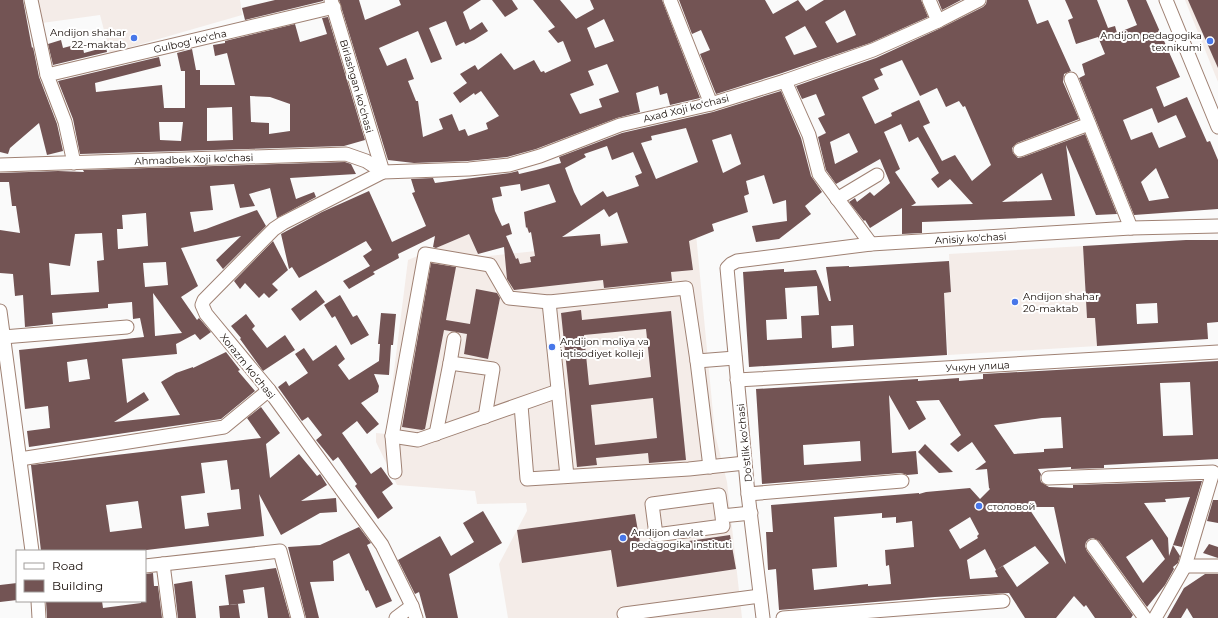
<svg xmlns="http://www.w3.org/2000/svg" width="1218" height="618" font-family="Montserrat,sans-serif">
  <rect width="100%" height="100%" fill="#fafafa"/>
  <g fill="#f4ece8">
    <path d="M37 0H240L242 15 110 53 100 15 42 23Z"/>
    <path d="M1185 0H1218V82Z"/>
    <path d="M469 234 479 257 696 234 715 434 727 482 742 618H508L499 564 527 511 526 503 477 504 475 491 397 485 376 442V433L386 434 408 260Z"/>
    <path d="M1083 246 1087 318H1095L1097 346 948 355 944 293 951 292 949 254Z"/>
  </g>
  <g fill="#735454" fill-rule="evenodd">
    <path d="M0 0H23L32 48 33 47 39 77 57 124 63 151 47 155 39 123 10 148 8 154 0 152Z"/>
    <path d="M275 0H323V1L245 20 242 8Z"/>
    <path d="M339 0H359L365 20 401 5 399 0H481L463 12 470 30 482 22 488 31 474 40 465 44 464 42 456 46 446 21 429 28 442 59 431 63 418 31 379 48 387 66 406 58 414 79 408 81 416 101H418L423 137 443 129 439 119 452 114 459 131 465 129 468 136 488 129 486 123 499 116 481 91 475 95 474 93 460 103 453 93 467 83 460 74 475 65 478 70 501 53 514 70 534 60 541 72 544 71 545 73 571 61 563 41 558 43 548 31 555 27 533 0H560L576 19 594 9 590 0H662L700 98 670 105 667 93 660 95 658 86 636 93 640 112 617 118 536 149 507 157 468 161 414 163 388 160ZM604 19 614 41 595 48 587 28ZM607 64 619 92 599 99 602 107 580 114 570 94 594 85 588 71Z"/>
    <path d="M492 0H512L518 9 505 17Z"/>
    <path d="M679 0H765L773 14 798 0 806 11 824 0H921L928 17 870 43 782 73 716 94 700 54 710 50 701 30 692 34ZM845 10 856 35 837 43 825 22ZM805 26 817 47 794 55 785 37Z"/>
    <path d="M938 0H961L942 10Z"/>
    <path d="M987 0H1028L1037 24 1048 20 1071 71 1064 74 1063 82 1079 119 1017 143 1012 148 1013 153 1018 158 1023 157 1085 134 1117 214 1096 215 1066 145 1075 216 922 222V233L902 234V208L870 228 865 220 864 221 849 202 855 198 857 202 870 192 874 196 890 183 880 159 836 184 826 170 818 137 826 133 818 118 825 115 816 94 802 99 796 86 876 58 941 28 983 7 986 4ZM902 60 920 96 937 88 946 107 959 101 963 107 965 106 991 165 972 181 955 155 942 161 923 126 930 123 919 100 891 113 892 116 875 124 862 97 879 89 874 79 883 75 880 69ZM901 124 909 142 918 137 939 173 931 179 938 188 950 179 973 204 911 206 916 203 895 172 900 169 884 132ZM849 133 858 152 835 164 830 142ZM1042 173 1052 200 1002 202Z"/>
    <path d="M1065 0H1097L1108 28 1115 26 1117 33 1137 25 1127 0H1146L1180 77 1156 87 1164 107 1187 97 1207 142 1210 141 1218 160V209L1134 215 1079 78 1085 75 1082 64 1105 54 1098 37 1076 44 1068 20 1073 18ZM1152 108 1158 123 1176 115 1186 137 1159 148 1152 132 1131 140 1123 120ZM1156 168 1169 198 1149 201 1141 182Z"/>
    <path d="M1188 0H1218V68Z"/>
    <path d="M328 17 365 140 344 146 80 154 73 119 58 81 159 57 161 66 95 83 96 92 162 85 164 108H185V71H181L177 53 192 49 196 70H200V85H235L227 53 215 56 213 45 225 43V41L295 24 300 42 327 34 322 18ZM250 96 270 97 290 104V131L269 134V123L251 122ZM232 107 233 140 207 141V108ZM159 122H183L181 141 160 140Z"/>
    <path d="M61 40 63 48 82 43 84 53 106 47 107 52 53 65 48 44Z"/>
    <path d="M781 91 801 138 811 176 822 192 805 206 811 214 779 239 756 242 752 226 787 221 786 200 773 204 764 175 746 181 749 194 744 196 748 212 712 224 714 231 689 241 693 270 671 272 672 281 604 288 603 280 514 290 507 279 504 247 478 254 469 234 436 248 433 247 435 236 398 254 399 258 373 272 375 274 349 289 343 281 370 266 363 256 372 250 366 241 299 278 292 267 289 269 281 234 322 212 369 191 392 242 426 226 412 193 415 192 411 179 433 178 435 183 510 173 518 171 519 174 536 170 561 163 559 157 622 133 713 112ZM686 128 698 162 656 179 641 143 652 140 651 136ZM731 134 741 164 723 173 712 140ZM607 146 612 160 633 152 642 173 635 176 639 186 607 197 603 191 581 206 574 192 565 168 586 157 584 154ZM520 184 521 191 549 184 556 202 524 212 526 228 527 227 529 233 531 232 535 256 530 257 531 262 520 264 518 258 516 259 506 236 512 234 509 223 502 226 495 211 492 198 502 196 500 187ZM604 209 609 217 617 212 628 243 601 246 600 234 562 237Z"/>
    <path d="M345 162 351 164 356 174 290 178 296 199 314 192 316 197 277 218 270 188 249 194 255 206 240 208 234 184 210 186 213 210 190 212 194 232 206 229 257 210 266 226 223 269 216 260 241 236 181 248 198 286 181 297 197 320 199 318 211 332 200 340 195 334 176 344 177 354 122 359 127 403 144 392 149 400 114 422 180 415 161 382 176 373 193 367V368L226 352 240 370 238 371 255 391 221 419 29 447 27 431 50 428 48 406 25 409 19 350 144 337 140 318 133 319 132 302 108 304V308L52 313 53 324 25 327 23 295 15 296 13 274 0 273V230L20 233 16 206H12L9 182H0V173L58 171 84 172 83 170ZM146 213 148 246 118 249 117 229H123L122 215ZM102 233 104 260 97 261 99 292 51 295 49 263 70 266 75 234ZM166 262 168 285 145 287 143 263ZM153 293 182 333 155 336ZM87 359 90 379 69 382 67 362Z"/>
    <path d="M1186 240H1218V322L1207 323 1208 339 1097 346 1095 318H1087L1083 246ZM1157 303 1158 323 1137 324 1136 304Z"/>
    <path d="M273 241 288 270 272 284 278 290 269 298 264 293 259 298 245 283 240 289 234 281Z"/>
    <path d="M949 261 951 292 944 293 947 355 749 367 743 272 784 269V272L816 270 829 301H831L826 267 849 266V267ZM817 286 819 315 801 316 802 338 767 340 766 320 787 319 785 288ZM853 325 854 346 832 348 831 326Z"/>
    <path d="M431 263 456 267 446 320 470 324 476 289 497 293 500 298 488 359 464 354 467 334 444 330 425 429 422 430 402 427Z"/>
    <path d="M316 290 325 302 300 321 291 309Z"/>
    <path d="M340 295 353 317 357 315 369 335 351 345 335 316 332 318 324 305Z"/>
    <path d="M581 310 582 320 671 311 686 460 649 463 648 453 596 458 597 465 577 467 561 313ZM646 329 651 377 589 385 584 335ZM653 398 657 438 595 445 591 405Z"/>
    <path d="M381 313 396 314 393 345H391L389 375 374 374 379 386 378 392 361 403 379 424 367 434 357 421 342 433 371 474 381 467 393 484 382 492 393 508 378 519 355 486 357 484 338 457 333 461 316 440 322 435 308 417 302 421 278 387 286 381 289 386 308 373 295 354 304 348 313 361 336 345 345 359 338 365 349 380 379 361 380 344H378Z"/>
    <path d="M246 314 255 326 252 329 267 348 285 335 295 350 263 371 240 339 241 338 231 326Z"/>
    <path d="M1218 361V459L1104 465V468L1071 469V467L1038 469 1041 474 1040 478 1041 482 1049 487 1073 488V485L1202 481 1182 547 1173 545 1190 497 1165 499 1166 502 1144 503 1168 538 1169 556 1173 545 1180 556 1178 563 1173 567 1174 569 1165 585 1147 607 1099 541 1093 538 1089 539 1086 542 1085 546 1087 551 1133 615 1131 618H1095L1086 605 1084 607 1074 596 1056 618H1025L1009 593 935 597 779 610 776 569 768 570 766 532H773L771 505 919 493V494L926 492 970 488 980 499 990 489 989 488 987 469 975 470 986 462 972 442 958 452 950 444 961 435 939 400 916 401 926 419 909 430 889 395 892 453 916 451 918 474 907 475 901 473 762 484 756 389 918 379V381L959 378V381L983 379V374ZM1190 382 1193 435 1163 436 1160 383ZM1061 417 1063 448 1044 449V452L1014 454 994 425 1042 418ZM860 441 861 461 804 465 803 445ZM1028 507H1054L1066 564ZM882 513V518L896 517V523L912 521 914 547 885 550 886 566 889 565 891 584 868 586V584L814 590 812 569 837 567 834 517ZM970 517 979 534 977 536 978 538 960 549 949 530ZM1152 539 1165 559 1143 583 1126 557ZM1035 546 1049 563 1017 587 1003 566 996 570ZM985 549 996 570 995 571 998 577 970 579 967 560Z"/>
    <path d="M261 407 280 433 266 444 270 478 299 454 317 476 320 474 327 485 301 501 336 498 337 512 320 513 281 535 259 494 264 536 138 551H41L31 465 261 438 247 418ZM227 460 231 490 239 489 241 509 207 513 209 526 185 529 181 496 205 493 201 463ZM138 501 142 528 110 532 106 505Z"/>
    <path d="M925 444 953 472 939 473 918 452Z"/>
    <path d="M1213 500H1218V523L1207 521Z"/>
    <path d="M483 511 502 543 449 574 458 618H426L419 592 415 594 398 560 440 536 451 556 474 542 463 523Z"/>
    <path d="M635 514 641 548 730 535 736 569 617 587 611 550 522 563 517 530Z"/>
    <path d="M359 527 371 543 367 545 392 601 376 608 368 590 366 591 349 553 333 561 334 581 310 582 319 618H306L288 547 320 545Z"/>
    <path d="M1209 544 1218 547V558L1203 553Z"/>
    <path d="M276 568 290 618H268L264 587 243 590 245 603 229 605 225 575Z"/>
    <path d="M153 573 154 586H158L162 618H47L46 601H102L103 608 141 603V601H145V574Z"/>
    <path d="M1205 574H1218V618H1193L1187 608 1181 618H1167L1184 588Z"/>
    <path d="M192 581 196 618H178L174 584Z"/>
    <path d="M17 583V600L0 602V585Z"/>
    <path d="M238 604 240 618H220L219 606Z"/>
  </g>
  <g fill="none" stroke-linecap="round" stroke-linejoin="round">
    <g stroke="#9f8173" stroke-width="15">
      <g id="minor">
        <path d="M31 0 47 75 65 122 74 163"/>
        <path d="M331 0 383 172"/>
        <path d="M670 0 711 104"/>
        <path d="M929 0 938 21"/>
        <path d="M1166 0 1218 127"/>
        <path d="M47 75 334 7"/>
        <path d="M1071 79 1131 228"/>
        <path d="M785 81 809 135 819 174 871 244"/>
        <path d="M1020 150 1089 124"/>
        <path id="s1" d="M0 165 346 154 366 161 383 172"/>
        <path d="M837 199 877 175"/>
        <path d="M549 302 567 476"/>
        <path d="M0 311 32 551"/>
        <path d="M3 337 127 327"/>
        <path d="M697 361 735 358"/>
        <path d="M450 363 454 339"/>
        <path id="s2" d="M737 380 1218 352"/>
        <path d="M521 405 527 479 689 469 745 463"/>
        <path d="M436 434 450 363 493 369 485 417"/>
        <path d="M392 436 418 440 558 391"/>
        <path d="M20 459 224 427 269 390"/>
        <path d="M395 472 392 436 425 254 490 265 509 298 549 302 686 288 697 361 710 467"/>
        <path d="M1048 478 1213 472 1185 566 1155 618"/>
        <path d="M748 494 902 481"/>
        <path d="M722 516 719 495 652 504 656 535 723 526 722 516 751 513"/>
        <path d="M1093 546 1145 618"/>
        <path d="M163 564 170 618"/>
        <path d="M145 566 280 551 298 618"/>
        <path d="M1185 566H1218"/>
        <path d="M38 601 39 618"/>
        <path d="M624 614 760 596"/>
        <path d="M396 618 412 606"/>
        <path d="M416 618 412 606 382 545 269 390 206 314 202 305 204 300 274 229 283 223 383 172 469 169 509 165 540 156 620 125 711 104 785 81 873 50 938 21 979 0"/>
        <path id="s3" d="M763 618 748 494 727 268 731 264 737 261 871 244 1131 228 1218 226"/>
        <path d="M783 618 1003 601"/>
      </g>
    </g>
    <use href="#minor" stroke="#fff" stroke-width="13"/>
  </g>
  <g fill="#4877e9" stroke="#fff" stroke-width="1.5">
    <circle cx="134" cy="38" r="4"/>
    <circle cx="1210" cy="41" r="4"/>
    <circle cx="1015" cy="302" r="4"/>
    <circle cx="552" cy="347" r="4"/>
    <circle cx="979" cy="506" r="4"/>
    <circle cx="623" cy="538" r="4"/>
  </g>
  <g text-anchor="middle" stroke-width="4" stroke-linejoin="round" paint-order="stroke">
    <g font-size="10" fill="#160c07" stroke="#fff" text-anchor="start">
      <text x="126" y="36" text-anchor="end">Andijon shahar<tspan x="126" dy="12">22-maktab</tspan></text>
      <text x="1202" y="39" text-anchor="end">Andijon pedagogika<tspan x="1202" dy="12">texnikumi</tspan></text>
      <text x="1023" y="300">Andijon shahar<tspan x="1023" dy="12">20-maktab</tspan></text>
      <text x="560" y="345">Andijon moliya va<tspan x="560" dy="12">iqtisodiyet kolleji</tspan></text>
      <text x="987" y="510">столовой</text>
      <text x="631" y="536">Andijon davlat<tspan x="631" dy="12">pedagogika instituti</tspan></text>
    </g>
    <g font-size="10" fill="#160c07" stroke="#fff">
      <text transform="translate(190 41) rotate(-13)" y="4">Gulbogʻ koʻcha</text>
      <text transform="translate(357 86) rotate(74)" y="4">Birlashgan koʻchasi</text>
      <text transform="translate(686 108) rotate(-14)" y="4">Axad Xoji koʻchasi</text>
      <text dy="4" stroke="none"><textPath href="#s1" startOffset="194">Ahmadbek Xoji ko'chasi</textPath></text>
      <text dy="4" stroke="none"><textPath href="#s3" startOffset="599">Anisiy ko'chasi</textPath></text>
      <text transform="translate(248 366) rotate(51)" y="4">Xorazm koʻchasi</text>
      <text dy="4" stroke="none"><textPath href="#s2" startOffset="241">Учкун улица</textPath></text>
      <text transform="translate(744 443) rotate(-96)" y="4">Do'stlik ko'chasi</text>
    </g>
  </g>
  <rect x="16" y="550" width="130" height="52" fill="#ffffff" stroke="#a29e9c"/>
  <rect x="24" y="563" width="20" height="6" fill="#ffffff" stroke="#a29e9c"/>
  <text x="52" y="570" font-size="12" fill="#160c07">Road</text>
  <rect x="24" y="580" width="20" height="12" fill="#735454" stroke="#a29e9c"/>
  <text x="52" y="590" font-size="12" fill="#160c07">Building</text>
</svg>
